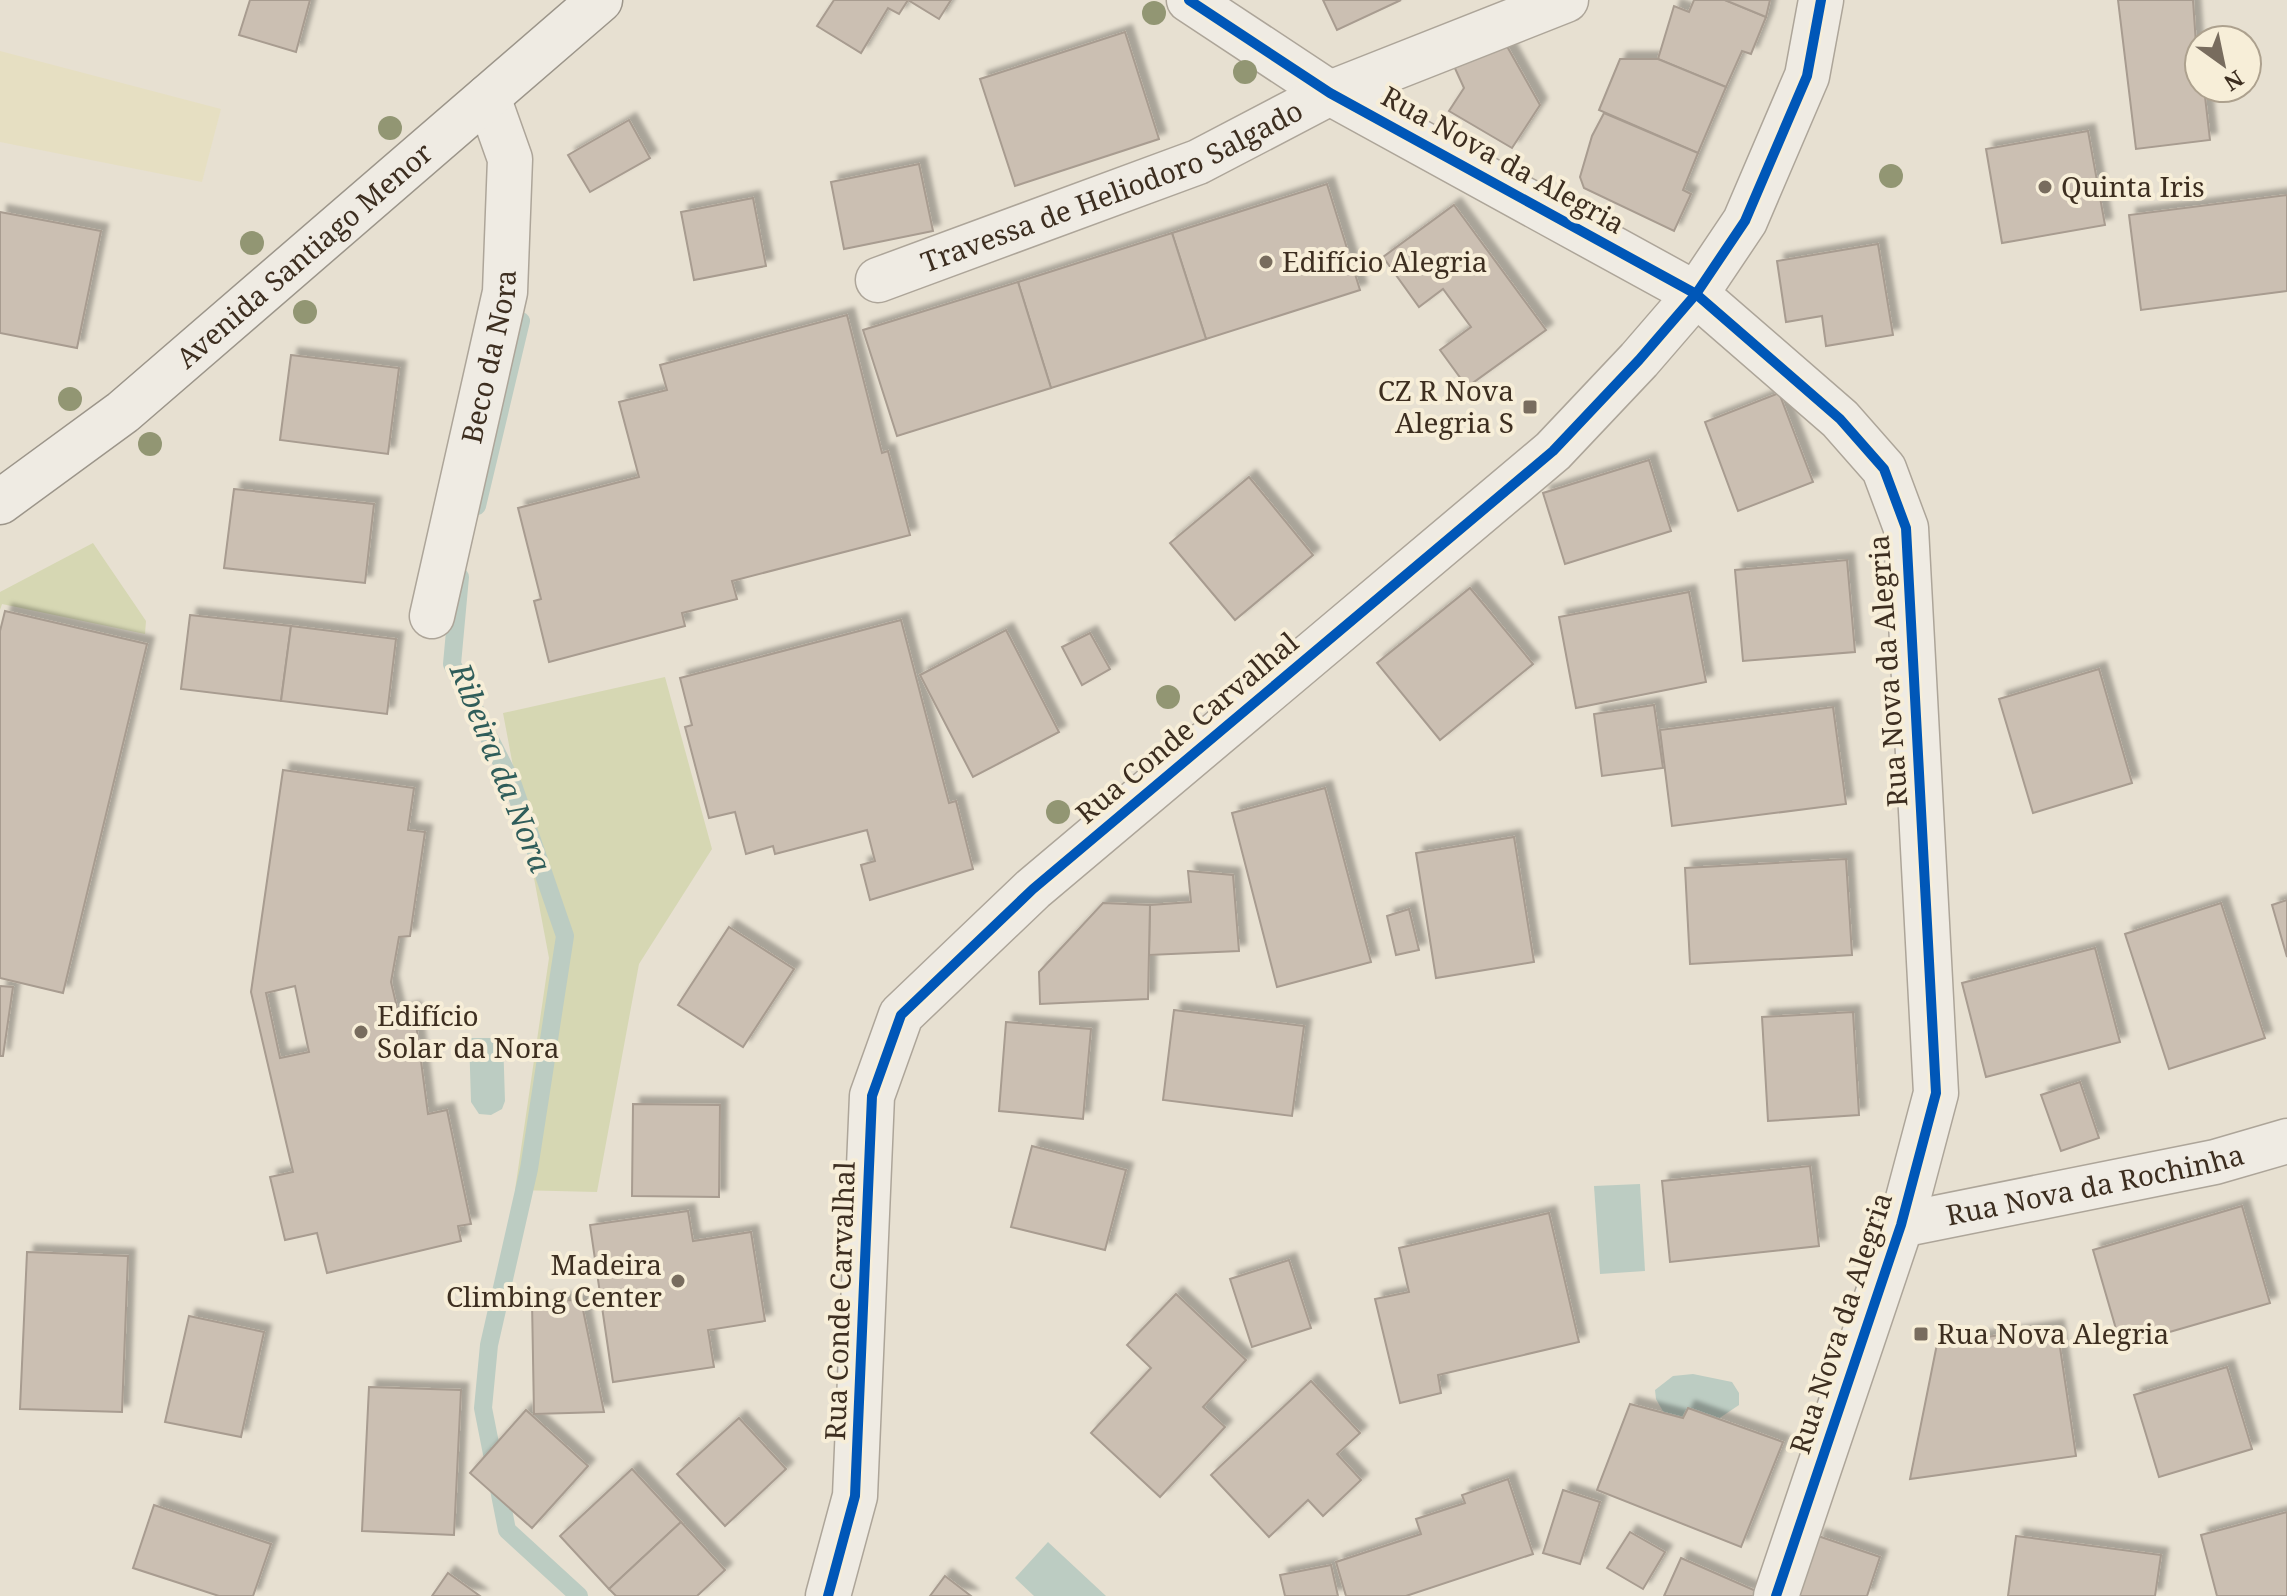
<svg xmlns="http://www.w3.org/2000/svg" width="2287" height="1596" font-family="'Noto Serif',serif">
  <defs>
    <filter id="shadow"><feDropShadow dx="7" dy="-7" stdDeviation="2" flood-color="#0004"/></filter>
  </defs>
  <rect width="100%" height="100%" fill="#e7e0d1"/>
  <path fill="#e6dfc2" d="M0 51 221 109 202 182 0 142Z"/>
  <g fill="#d6d7b3">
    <path d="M93 543 146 621 145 634 2 604 0 610V592Z"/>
    <path d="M665 677 712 849 639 964 597 1192 515 1190 549 958 503 713Z"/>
  </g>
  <g fill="#bcccc2">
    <path d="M469 1038H503L505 1101 502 1109 491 1115 479 1114 471 1102Z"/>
    <path d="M1640 1184 1645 1271 1600 1274 1594 1186Z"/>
    <path d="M1693 1374 1732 1382 1739 1393V1405L1718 1419 1688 1408 1683 1418 1664 1413 1656 1399 1655 1390 1673 1376Z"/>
    <path d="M1048 1542 1106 1596H1034L1015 1578Z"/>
  </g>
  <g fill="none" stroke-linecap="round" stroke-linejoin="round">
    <g stroke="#bcccc2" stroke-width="18">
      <path d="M477 506 521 321"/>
      <path d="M460 577 452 664 513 785 565 936 529 1169 489 1345 483 1408 507 1530 579 1596"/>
    </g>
  </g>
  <g fill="#cbbfb2" stroke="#a89c90" stroke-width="2" fill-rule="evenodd" filter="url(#shadow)">
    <path d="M250 0H310L296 52 239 35Z"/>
    <path d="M834 0H908L899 14 888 8 861 53 817 26Z"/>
    <path d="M908 0H951L939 19Z"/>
    <path d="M1323 0H1401L1337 30Z"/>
    <path d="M1694 0H1725L1766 17 1751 54 1742 51 1726 87 1658 59 1674 6 1689 12Z"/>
    <path d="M1725 0H1770L1766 17Z"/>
    <path d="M2118 0H2193L2199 88H2204L2210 140 2136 149Z"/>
    <path d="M1125 32 1159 139 1015 186 980 79Z"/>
    <path d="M1504 41 1540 105 1512 148 1449 111 1464 88 1453 64Z"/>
    <path d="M1620 59H1658L1726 87 1698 153 1599 110Z"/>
    <path d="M1604 113 1698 153 1683 190 1691 194 1674 231 1584 188 1580 177 1592 136Z"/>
    <path d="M629 120 650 158 590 192 568 155Z"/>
    <path d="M2088 131 2105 225 2002 243 1986 149Z"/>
    <path d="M919 164 933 231 844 249 831 182Z"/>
    <path d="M1327 184 1360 290 1206 339 1172 233Z"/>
    <path d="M2287 195V291L2141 310 2129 215Z"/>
    <path d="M753 198 766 266 694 280 681 212Z"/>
    <path d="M1454 205 1546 330 1467 387 1440 350 1471 327 1443 289 1419 307 1383 257Z"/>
    <path d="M0 212 101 231 77 348 0 333Z"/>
    <path d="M1172 233 1206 339 1051 388 1018 282Z"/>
    <path d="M1878 244 1893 335 1826 346 1822 316 1786 322 1777 261Z"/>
    <path d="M1018 282 1051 388 897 436 863 330Z"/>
    <path d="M847 315 882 453 888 451 910 535 732 581 737 599 682 613 685 626 549 662 534 601 541 599 518 508 639 477 619 402 667 390 660 365Z"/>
    <path d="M291 355 399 368 388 454 280 440Z"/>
    <path d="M1779 393 1813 482 1738 511 1705 422Z"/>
    <path d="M1649 460 1671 531 1565 564 1543 493Z"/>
    <path d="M1249 477 1313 555 1235 620 1170 543Z"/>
    <path d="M234 489 374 504 365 583 224 568Z"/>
    <path d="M1847 560 1855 652 1743 661 1735 570Z"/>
    <path d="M1470 588 1533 664 1440 740 1377 663Z"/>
    <path d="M1689 592 1706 682 1576 708 1559 617Z"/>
    <path d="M5 611 147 644 63 993 0 978V631Z"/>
    <path d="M190 615 291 626 281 701 181 689Z"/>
    <path d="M901 620 949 803 956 801 973 869 870 900 861 865 875 861 867 830 775 854 773 846 746 854 735 812 709 818 685 727 692 725 680 678Z"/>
    <path d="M291 626 396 639 387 714 281 701Z"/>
    <path d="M1006 630 1059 732 973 777 920 675Z"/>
    <path d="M1090 633 1110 669 1082 685 1062 647Z"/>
    <path d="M2099 669 2132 783 2033 813 1999 699Z"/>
    <path d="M1654 705 1663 768 1602 776 1594 714Z"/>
    <path d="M1833 707 1846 804 1672 826 1660 730Z"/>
    <path d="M283 770 414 788 408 830 425 832 410 936 399 937 391 982 398 1012 414 1008 428 1114 447 1110 471 1224 458 1226 461 1241 327 1273 317 1233 285 1240 270 1177 293 1172 251 992ZM295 986 309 1052 280 1058 266 993Z"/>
    <path d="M1325 788 1371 962 1277 987 1232 813Z"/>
    <path d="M1514 837 1534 962 1436 978 1416 853Z"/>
    <path d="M1846 859 1852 955 1690 964 1685 868Z"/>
    <path d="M1188 871 1233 875 1239 951 1149 955 1150 905 1191 902Z"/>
    <path d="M2287 900V957L2272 905Z"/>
    <path d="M1103 903 1150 905 1148 999 1040 1004 1039 972Z"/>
    <path d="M2221 903 2265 1038 2169 1069 2125 934Z"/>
    <path d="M1409 909 1419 950 1396 955 1387 916Z"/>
    <path d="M729 927 794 969 743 1047 678 1005Z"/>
    <path d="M2095 948 2120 1042 1986 1077 1962 983Z"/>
    <path d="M0 986 13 987 3 1056H0Z"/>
    <path d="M1174 1010 1304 1026 1292 1116 1163 1100Z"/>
    <path d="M1853 1012 1859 1115 1768 1121 1762 1017Z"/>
    <path d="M1006 1022 1091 1029 1083 1119 999 1111Z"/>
    <path d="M2080 1082 2099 1138 2061 1151 2041 1095Z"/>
    <path d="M633 1104 720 1105 719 1197 632 1196Z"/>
    <path d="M1032 1146 1126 1170 1105 1250 1011 1227Z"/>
    <path d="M1810 1166 1819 1246 1670 1262 1662 1181Z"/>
    <path d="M2242 1206 2270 1303 2121 1346 2093 1250Z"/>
    <path d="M688 1211 693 1241 751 1232 765 1321 708 1330 714 1367 613 1382 590 1225Z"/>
    <path d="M1549 1213 1579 1342 1438 1375 1441 1393 1400 1403 1375 1299 1409 1292 1399 1248Z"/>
    <path d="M27 1252 128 1256 122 1412 20 1409Z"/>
    <path d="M1289 1260 1311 1328 1252 1347 1230 1279Z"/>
    <path d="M1176 1294 1246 1360 1203 1407 1225 1427 1160 1497 1091 1433 1151 1368 1127 1345Z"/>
    <path d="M581 1300 604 1412 534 1414 532 1301Z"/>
    <path d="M189 1316 264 1332 241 1437 165 1422Z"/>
    <path d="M2057 1327 2076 1456 1910 1479 1937 1344Z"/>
    <path d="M2227 1367 2252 1449 2159 1477 2134 1395Z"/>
    <path d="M1311 1381 1360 1433 1337 1454 1361 1480 1323 1516 1308 1500 1269 1537 1211 1475Z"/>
    <path d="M369 1387 461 1390 454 1535 362 1531Z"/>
    <path d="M1630 1404 1683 1418 1688 1408 1783 1442 1741 1547 1597 1490Z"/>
    <path d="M526 1410 588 1466 532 1528 470 1473Z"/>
    <path d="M739 1418 786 1469 725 1526 677 1474Z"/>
    <path d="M632 1469 681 1522 609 1589 560 1536Z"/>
    <path d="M1508 1479 1533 1554 1406 1596H1346L1336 1562 1421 1534 1416 1519 1465 1503 1462 1495Z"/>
    <path d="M1563 1490 1600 1502 1580 1564 1543 1553Z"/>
    <path d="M154 1505 271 1544 253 1596H219L133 1568Z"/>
    <path d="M2287 1512V1596H2217L2201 1535Z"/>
    <path d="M681 1522 725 1570 697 1596H616L609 1589Z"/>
    <path d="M1630 1532 1665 1552 1643 1589 1607 1568Z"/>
    <path d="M1818 1536 1880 1557 1867 1596H1798Z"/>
    <path d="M2016 1536 2161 1555 2155 1596H2008Z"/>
    <path d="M1681 1558 1756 1591 1754 1596H1664Z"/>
    <path d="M1331 1565 1338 1596H1285L1280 1575Z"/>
    <path d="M448 1573 480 1596H432Z"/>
    <path d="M945 1576 971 1596H930Z"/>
  </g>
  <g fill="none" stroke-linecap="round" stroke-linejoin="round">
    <g stroke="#ada599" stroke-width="47">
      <g id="minor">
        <path d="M1189 0 1330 93 1696 294 1840 419 1884 469 1906 528 1936 1093 1901 1225 1776 1596"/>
        <path id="s1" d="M878 280 1198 162 1330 93 1566 0"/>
        <path id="s2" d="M432 616 505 292 510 159 488 97"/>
        <path id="s3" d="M1901 1225 2215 1162 2287 1141"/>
      </g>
    </g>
    <g stroke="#ada599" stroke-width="47">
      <path id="tertiary" d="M828 1596 855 1496 872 1096 901 1015 1033 889 1553 451 1639 360 1696 294 1745 221 1807 76 1821 0"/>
    </g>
    <g stroke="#9c958a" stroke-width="47">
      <g id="secondary">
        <path id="s4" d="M0 502 123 412 600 0"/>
      </g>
    </g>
    <use href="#minor" stroke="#efebe3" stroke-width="44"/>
    <use href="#tertiary" stroke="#efebe3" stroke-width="44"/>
    <use href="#secondary" stroke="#efebe3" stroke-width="44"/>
    <g stroke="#f7eed8" stroke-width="15">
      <g id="cycleway">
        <path d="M1189 0 1330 93 1696 294 1840 419 1884 469 1906 528 1936 1093 1901 1225 1776 1596"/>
        <path d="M828 1596 855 1496 872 1096 901 1015 1033 889 1553 451 1639 360 1696 294 1745 221 1807 76 1821 0"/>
      </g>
    </g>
    <use href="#cycleway" stroke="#0057b8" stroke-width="10"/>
  </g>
  <g fill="#929673">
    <circle cx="1154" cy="13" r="12"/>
    <circle cx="1245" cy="72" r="12"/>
    <circle cx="390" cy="128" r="12"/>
    <circle cx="1891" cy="176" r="12"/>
    <circle cx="252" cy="243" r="12"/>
    <circle cx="305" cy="312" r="12"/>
    <circle cx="70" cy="399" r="12"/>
    <circle cx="150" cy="444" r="12"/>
    <circle cx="1168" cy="697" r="12"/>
    <circle cx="1058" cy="812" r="12"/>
  </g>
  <g fill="#786c5e" stroke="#f7eed8" stroke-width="3">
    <circle cx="2045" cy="187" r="8"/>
    <circle cx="1266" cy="262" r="8"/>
    <rect x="1522" y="399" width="16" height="16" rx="4"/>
    <circle cx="361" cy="1032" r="8"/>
    <circle cx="678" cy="1281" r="8"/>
    <rect x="1913" y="1326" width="16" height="16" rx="4"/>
  </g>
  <g text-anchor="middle" stroke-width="8" stroke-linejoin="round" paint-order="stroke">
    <g font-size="28" fill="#3d2e20" stroke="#f7eed8">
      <text transform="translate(1503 160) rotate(29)" y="10">Rua Nova da Alegria</text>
      <text dy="10" stroke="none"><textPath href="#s1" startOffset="252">Travessa de Heliodoro Salgado</textPath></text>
      <text dy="10" stroke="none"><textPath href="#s4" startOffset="392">Avenida Santiago Menor</textPath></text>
      <text dy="10" stroke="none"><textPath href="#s2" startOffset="266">Beco da Nora</textPath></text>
      <text transform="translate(1888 671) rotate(-94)" y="10">Rua Nova da Alegria</text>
      <text transform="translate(1187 728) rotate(-40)" y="10">Rua Conde Carvalhal</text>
      <text dy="10" stroke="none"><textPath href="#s3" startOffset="198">Rua Nova da Rochinha</textPath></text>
      <text transform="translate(840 1301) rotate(-88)" y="10">Rua Conde Carvalhal</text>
      <text transform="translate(1841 1323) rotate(-72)" y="10">Rua Nova da Alegria</text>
    </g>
    <g font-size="28" fill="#3d2e20" stroke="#f7eed8" text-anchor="start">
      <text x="2061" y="197">Quinta Iris</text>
      <text x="1282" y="272">Edifício Alegria</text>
      <text x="1514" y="401" text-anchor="end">CZ R Nova<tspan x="1514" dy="32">Alegria S</tspan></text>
      <text x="377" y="1026">Edifício<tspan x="377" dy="32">Solar da Nora</tspan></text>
      <text x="662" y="1275" text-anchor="end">Madeira<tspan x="662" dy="32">Climbing Center</tspan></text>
      <text x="1937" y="1344">Rua Nova Alegria</text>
    </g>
    <g font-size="30" font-style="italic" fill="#2f5d5a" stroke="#f7eed8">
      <text transform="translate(500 768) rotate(68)" y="10">Ribeira da Nora</text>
    </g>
  </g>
  <g transform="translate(2223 64) rotate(147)"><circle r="38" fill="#f7eed8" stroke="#ada18e" stroke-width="2"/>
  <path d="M0-6L14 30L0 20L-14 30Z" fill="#786c5e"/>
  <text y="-12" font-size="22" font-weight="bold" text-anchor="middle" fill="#3d2e20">N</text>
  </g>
</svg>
